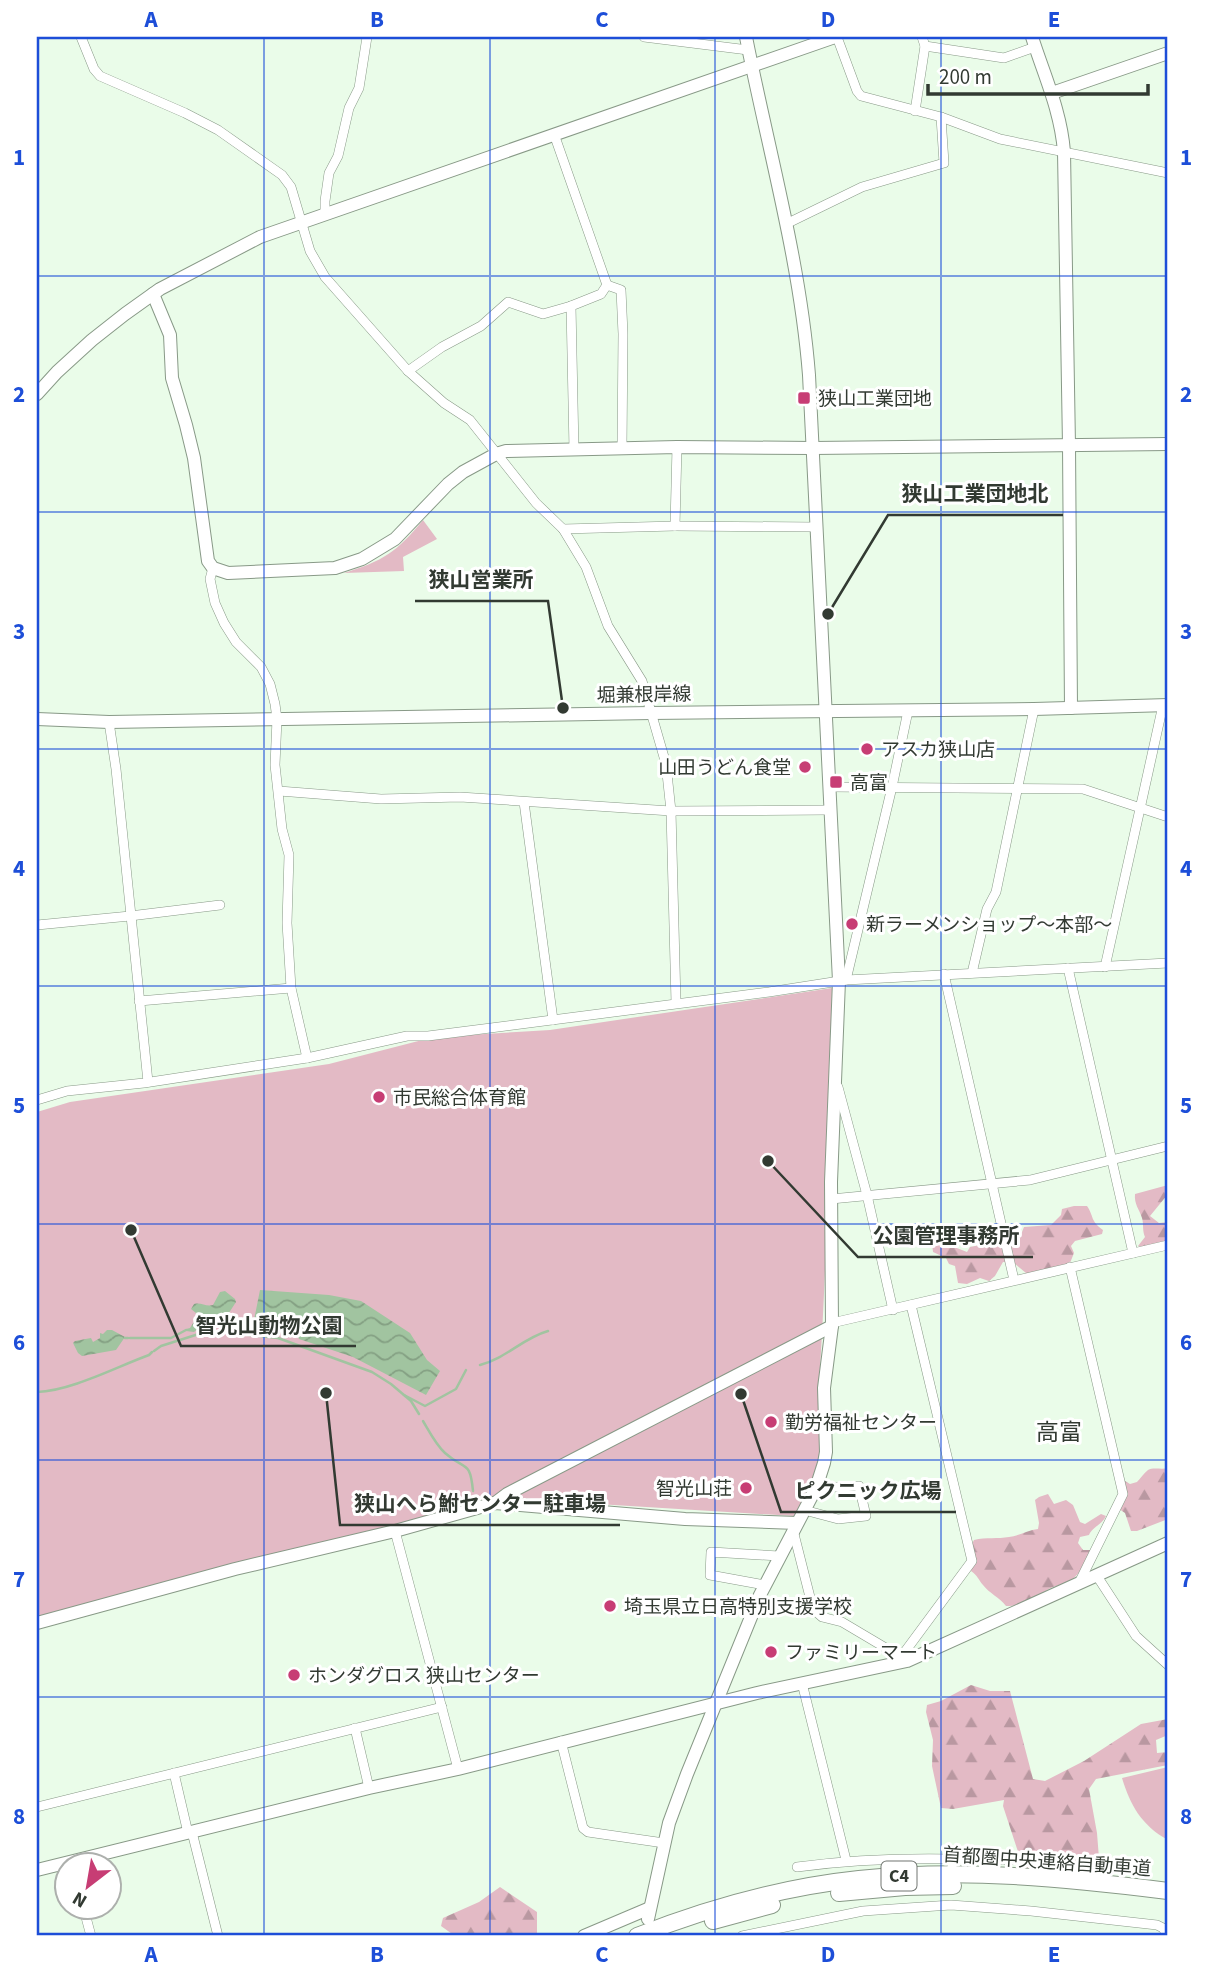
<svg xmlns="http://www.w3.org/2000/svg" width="1205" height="1973" font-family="'Source Sans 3','Noto Sans JP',sans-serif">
  <defs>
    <pattern id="forest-firs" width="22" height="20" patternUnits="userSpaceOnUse" patternTransform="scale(1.75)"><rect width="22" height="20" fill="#e3bac5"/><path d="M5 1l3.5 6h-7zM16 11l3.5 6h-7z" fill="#b998a1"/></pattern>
    <pattern id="water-waves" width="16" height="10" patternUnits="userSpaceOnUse" patternTransform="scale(1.75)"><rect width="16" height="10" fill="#a1c4a0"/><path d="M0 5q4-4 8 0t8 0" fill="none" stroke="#84a083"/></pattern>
  </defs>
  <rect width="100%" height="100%" fill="#eafce9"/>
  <g fill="url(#forest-firs)">
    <path d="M1168 1185V1194L1150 1216 1159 1223 1168 1222V1241L1142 1248 1138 1246 1145 1237C1142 1230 1144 1225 1142 1218 1139 1209 1134 1204 1135 1194Z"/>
    <path d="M1074 1206H1087C1094 1216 1090 1221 1103 1230L1102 1234 1075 1241 1071 1246 1074 1253 1070 1263 1034 1273H1026L1014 1263 1003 1262 995 1276 989 1281 980 1278 967 1284 958 1283 955 1266 949 1264 946 1258 933 1252 932 1243 939 1241 967 1252 970 1247 995 1242 1001 1248 1008 1250 1010 1246V1239L1022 1232 1024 1227 1051 1225 1061 1215 1062 1209Z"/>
    <path d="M1168 1468V1519L1137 1531H1131L1125 1513 1119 1509 1125 1481 1130 1484 1137 1482C1140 1479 1144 1473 1148 1470 1153 1467 1162 1470 1168 1468Z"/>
    <path d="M1048 1494 1054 1504 1066 1500 1073 1505 1080 1522 1085 1524 1101 1514 1106 1516C1102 1525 1093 1526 1089 1535L1080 1537 1078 1543 1083 1550H1090C1089 1561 1078 1577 1068 1582 1061 1585 1053 1586 1047 1590 1034 1598 1022 1606 1006 1606 999 1597 989 1593 983 1585 978 1579 978 1576 971 1571L974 1561 971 1546 974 1540C986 1537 998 1539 1009 1537 1019 1536 1028 1530 1038 1529L1039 1523 1035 1500 1039 1497Z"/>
    <path d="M971 1685 990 1691H1010L1033 1779 1045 1781 1084 1761 1141 1724 1168 1719V1735L1156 1740 1157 1753 1168 1752V1765L1096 1779 1089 1789 1097 1833 1100 1871 1024 1870 1003 1806 1004 1800 953 1809 941 1808 932 1766 933 1740 926 1712 927 1705 941 1701Z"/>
    <path d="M500 1887 537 1912V1936H455L441 1926 443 1918 479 1902Z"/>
  </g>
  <g fill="#e3bac5">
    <path d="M423 520 437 539 403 557 404 571 344 573C383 561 397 552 423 520Z"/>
    <path d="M832 988C829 1119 828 1252 819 1383 817 1414 825 1448 814 1479 809 1492 800 1504 794 1516L516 1499 37 1617V1112L70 1102 329 1064 434 1037 550 1030Z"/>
    <path d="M1168 1767V1840C1142 1826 1130 1805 1122 1778Z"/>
  </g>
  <g fill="url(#water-waves)">
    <path d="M260 1290 329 1295 361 1301 410 1333 427 1360 440 1371 426 1395 353 1357 299 1339 296 1333 253 1325Z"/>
    <path d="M225 1291 235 1299 236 1302 225 1319 213 1321 208 1328H199L194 1332 186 1331V1329L190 1328 197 1317 196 1313 191 1309 194 1304C201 1302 206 1307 213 1305L220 1292Z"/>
    <path d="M107 1330H112L125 1337 116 1350 82 1356 78 1353 73 1343 75 1341 91 1338 93 1342 100 1338V1333L103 1334Z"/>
  </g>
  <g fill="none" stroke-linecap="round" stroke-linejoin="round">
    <g stroke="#a1c4a0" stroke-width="2.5">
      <path d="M240 1334 278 1338 372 1372 391 1384 411 1401 419 1414"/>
      <path d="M125 1338H128"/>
      <path d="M130 1338H171L186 1330"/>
      <path d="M154 1351 161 1346 205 1332 233 1331"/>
      <path d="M480 1365C505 1359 523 1338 548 1331"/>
      <path d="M37 1392C71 1391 116 1367 149 1355L152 1352"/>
      <path d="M404 1395 425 1406 456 1389 466 1370"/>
      <path d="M423 1421C429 1431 436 1445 445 1453 465 1471 470 1459 473 1491"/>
    </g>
    <g stroke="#889987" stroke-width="10">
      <g id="street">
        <path d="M81 37 94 69 100 76 185 113 218 130 282 175 291 187 310 251 325 277 408 371 444 403 470 420 536 503 563 529 586 567 608 626 642 681 666 764 671 811 676 1003"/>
        <path d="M644 37 748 50"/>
        <path d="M837 37 857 91 861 96 941 117 1000 139 1168 173"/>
        <path d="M922 37 925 46 1004 58 1035 47"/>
        <path d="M915 111 925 46"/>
        <path d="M554 134 607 285 601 294 571 306 574 450"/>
        <path d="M325 214V201L329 173 338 156 349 108 359 88 367 37"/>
        <path d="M786 224 862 187 944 163 941 117"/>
        <path d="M607 285 621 290 623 334 622 448"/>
        <path d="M408 371 442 347 481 326 508 302 543 314 571 306"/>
        <path d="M675 526 816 527"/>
        <path d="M563 529 675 526 677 447"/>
        <path d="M213 568 210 579 215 603 224 623 236 642 261 667 270 684 275 704 277 719 275 765 282 829 289 855 287 923 291 988 307 1058"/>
        <path d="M109 722 116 769 148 1082"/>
        <path d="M830 787 1083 789 1168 817"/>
        <path d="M279 791 381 799 460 797 671 811 830 810"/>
        <path d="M524 802 553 1020"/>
        <path d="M37 925 130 916 220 905"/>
        <path d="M1105 967 1163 705"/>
        <path d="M1068 968 1133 1253"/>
        <path d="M972 973 987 909 996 892 1034 709"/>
        <path d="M944 974 1014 1280"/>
        <path d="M846 980 892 787 908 711"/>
        <path d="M139 1001 291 988"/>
        <path d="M838 1087 867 1195 893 1310"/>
        <path d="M37 1100 67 1091 144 1083 307 1058 407 1036H428L769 992 846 980 1168 963"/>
        <path d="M831 1199 1030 1180 1168 1146"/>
        <path d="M1070 1267 1123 1494 1079 1583"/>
        <path d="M832 1323 1168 1245"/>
        <path d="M804 1510 838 1519 866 1516 859 1486 816 1488"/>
        <path d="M793 1530 813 1609 822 1617 842 1622 906 1660"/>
        <path d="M395 1531 458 1769"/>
        <path d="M1097 1576 1136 1636 1168 1665"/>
        <path d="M765 1585 710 1575 711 1552 779 1556"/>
        <path d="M901 1657 972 1561 911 1305"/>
        <path d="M802 1683 846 1860"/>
        <path d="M355 1728 369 1788"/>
        <path d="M561 1741 583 1828 588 1832 664 1843"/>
        <path d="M174 1773 188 1833"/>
        <path d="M37 1807 442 1707"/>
        <path d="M192 1832 218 1936"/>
        <path d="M953 1859 1017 1860"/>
        <path d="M797 1867C849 1860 900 1858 953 1859L952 1866"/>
        <path d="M83 1906 91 1936"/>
        <path d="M742 1936 863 1911 951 1905 1031 1911 1157 1925 1163 1928 1168 1936"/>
      </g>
    </g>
    <g stroke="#889987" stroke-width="14">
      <g id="secondary">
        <path d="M1032 37C1044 75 1061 111 1064 152L1069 445 1071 708"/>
        <path d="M1052 93 1168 53"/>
        <path d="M153 294 170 335 172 378 186 425 194 458 208 561 213 568 228 573 335 568 362 559 395 539 448 484 463 472 496 454 506 451 677 447 813 448 1168 444"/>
        <path d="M37 394 57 372 92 340 125 314 160 289 260 237 835 37"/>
        <path d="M37 719 109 722 651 713 1034 709 1168 705"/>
        <path d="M495 1503 507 1494 832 1326"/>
        <path d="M37 1623 235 1569 395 1531 495 1503 685 1519 797 1523"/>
        <path d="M37 1870 369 1788 458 1769 757 1693 907 1661 1168 1543"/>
        <path d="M648 1919 669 1823 687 1774 760 1595 816 1488 824 1463 826 1452 824 1388 832 1326 831 1182 839 981 809 375C800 260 768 149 746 37"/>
        <path d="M584 1936 650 1908"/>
      </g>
    </g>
    <g stroke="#889987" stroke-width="18">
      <g id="highway">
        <path d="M839 1893 905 1887 953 1886"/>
        <path d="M713 1921 772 1905"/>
        <path d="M637 1936C708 1908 783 1887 859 1879 962 1868 1066 1878 1168 1891"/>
      </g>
    </g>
    <use href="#street" stroke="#fff" stroke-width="9"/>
    <use href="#secondary" stroke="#fff" stroke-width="12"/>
    <use href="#highway" stroke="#fff" stroke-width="16"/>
  </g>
  <path fill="none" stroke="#1d4ed8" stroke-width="2" stroke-opacity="0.55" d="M264 37V1936M490 37V1936M715 37V1936M941 37V1936M37 276H1168M37 512H1168M37 749H1168M37 986H1168M37 1224H1168M37 1460H1168M37 1697H1168"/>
  <g fill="#c73d74" stroke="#fff" stroke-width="2.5">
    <rect x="797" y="391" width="14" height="14" rx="3.5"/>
    <circle cx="867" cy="749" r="7"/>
    <circle cx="805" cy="767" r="7"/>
    <rect x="829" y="775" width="14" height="14" rx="3.5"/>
    <circle cx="852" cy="924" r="7"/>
    <circle cx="379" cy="1097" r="7"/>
    <circle cx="771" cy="1422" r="7"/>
    <circle cx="746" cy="1488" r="7"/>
    <circle cx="610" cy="1606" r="7"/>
    <circle cx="771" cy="1652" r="7"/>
    <circle cx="294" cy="1675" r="7"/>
  </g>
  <g text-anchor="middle" stroke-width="6" stroke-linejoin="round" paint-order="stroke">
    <rect fill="#fff" stroke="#707570" stroke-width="2" x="881.5" y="1861.5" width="35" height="29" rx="5"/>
    <g font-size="18" font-weight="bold" fill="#323a32">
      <text x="899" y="1882">C4</text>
    </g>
    <g font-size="19" fill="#323a32" stroke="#fff" text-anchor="start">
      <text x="818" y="405">狭山工業団地</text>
      <text x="881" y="756">アスカ狭山店</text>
      <text x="791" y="774" text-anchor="end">山田うどん食堂</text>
      <text x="850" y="789">高富</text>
      <text x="866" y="931">新ラーメンショップ～本部～</text>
      <text x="393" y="1104">市民総合体育館</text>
      <text x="785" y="1429">勤労福祉センター</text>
      <text x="732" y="1495" text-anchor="end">智光山荘</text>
      <text x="624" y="1613">埼玉県立日高特別支援学校</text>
      <text x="785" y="1659">ファミリーマート</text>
      <text x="308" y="1682">ホンダグロス 狭山センター</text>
    </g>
    <g font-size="19" fill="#323a32" stroke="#fff">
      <text transform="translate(644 694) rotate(-1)" y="7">堀兼根岸線</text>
      <text transform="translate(1047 1861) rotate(4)" y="7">首都圏中央連絡自動車道</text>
    </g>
    <g font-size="23" fill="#323a32" stroke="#fff">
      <text x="1059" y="1440">高富</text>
    </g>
  </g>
  <path fill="none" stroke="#323a32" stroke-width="2.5" d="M828 614L888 515H1063M563 708L548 601H415M768 1161L858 1257H1033M131 1230L181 1346H356M741 1394L781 1512H956M326 1393L340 1525H620"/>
  <g fill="#323a32" stroke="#fff" stroke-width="2.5">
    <circle cx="828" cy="614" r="7"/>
    <circle cx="563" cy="708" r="7"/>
    <circle cx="768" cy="1161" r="7"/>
    <circle cx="131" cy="1230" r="7"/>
    <circle cx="741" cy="1394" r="7"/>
    <circle cx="326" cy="1393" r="7"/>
  </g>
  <g font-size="21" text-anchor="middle" font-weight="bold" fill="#323a32" stroke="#fff" stroke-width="6" stroke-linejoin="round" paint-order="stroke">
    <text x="975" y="501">狭山工業団地北</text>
    <text x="481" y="587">狭山営業所</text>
    <text x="946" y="1243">公園管理事務所</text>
    <text x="269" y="1333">智光山動物公園</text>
    <text x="868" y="1498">ピクニック広場</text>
    <text x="480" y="1511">狭山へら鮒センター駐車場</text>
  </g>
  <rect width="1205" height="1973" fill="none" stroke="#ffffff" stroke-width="77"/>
  <g transform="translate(88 1886) rotate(211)"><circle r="33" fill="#ffffff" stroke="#adb0ad" stroke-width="2"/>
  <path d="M0-5L12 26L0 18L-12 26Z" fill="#c73d74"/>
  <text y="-10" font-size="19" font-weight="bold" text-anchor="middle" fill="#323a32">N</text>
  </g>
  <path d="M928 84v10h220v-10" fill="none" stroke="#323a32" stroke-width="3.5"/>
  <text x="939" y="84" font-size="21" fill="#323a32" stroke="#ffffff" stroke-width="5" paint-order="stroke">200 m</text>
  <rect x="38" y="38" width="1128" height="1896" fill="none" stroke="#1d4ed8" stroke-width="2.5"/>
  <g font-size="23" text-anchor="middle" font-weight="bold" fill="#1d4ed8">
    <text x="151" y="27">A</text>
    <text x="377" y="27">B</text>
    <text x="602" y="27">C</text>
    <text x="828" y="27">D</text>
    <text x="1054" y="27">E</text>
    <text x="19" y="165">1</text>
    <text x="1186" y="165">1</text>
    <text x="19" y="402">2</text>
    <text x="1186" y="402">2</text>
    <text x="19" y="639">3</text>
    <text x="1186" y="639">3</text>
    <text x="19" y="876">4</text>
    <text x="1186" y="876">4</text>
    <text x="19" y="1113">5</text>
    <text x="1186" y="1113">5</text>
    <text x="19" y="1350">6</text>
    <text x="1186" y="1350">6</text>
    <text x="19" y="1587">7</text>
    <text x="1186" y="1587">7</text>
    <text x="19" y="1824">8</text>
    <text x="1186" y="1824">8</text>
    <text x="151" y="1962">A</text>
    <text x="377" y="1962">B</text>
    <text x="602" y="1962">C</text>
    <text x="828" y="1962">D</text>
    <text x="1054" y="1962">E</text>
  </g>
</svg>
